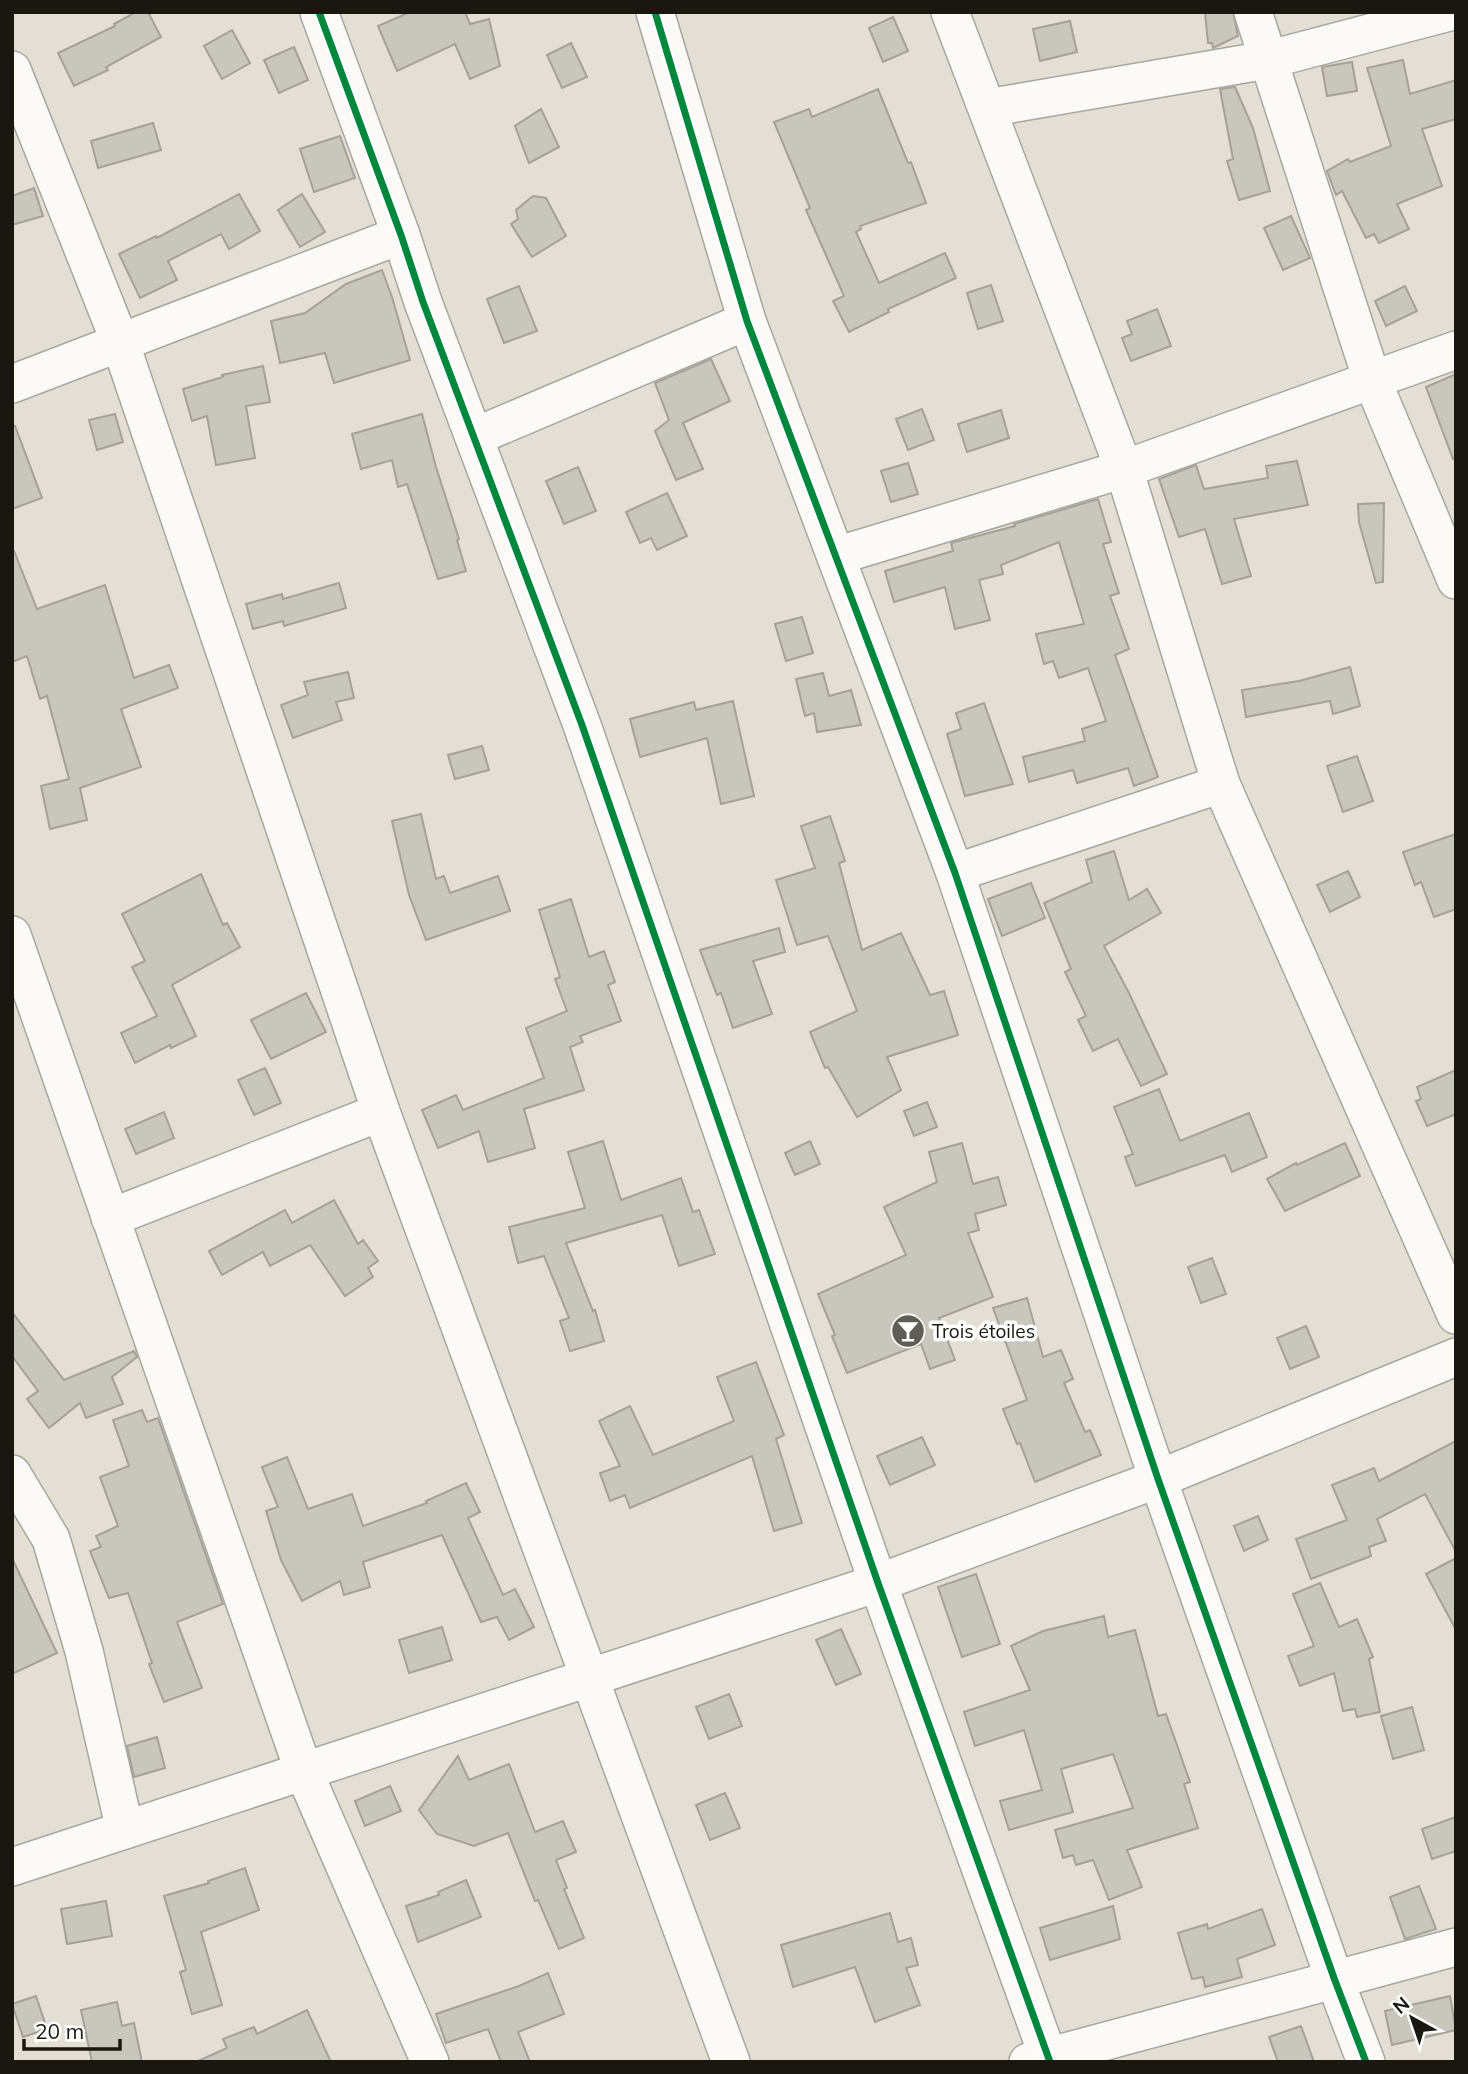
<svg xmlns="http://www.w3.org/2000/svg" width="1468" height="2074" font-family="Mulish,sans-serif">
  <rect width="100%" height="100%" fill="#e3dfd5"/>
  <g fill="#c9c6be" stroke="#a5a19a" stroke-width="2">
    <path d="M136 12H148L161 37 106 67 108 70 74 86 58 53 115 26 114 24Z"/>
    <path d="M410 12H465L470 24 489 19 500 66 470 79 455 44 397 71 378 26Z"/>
    <path d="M1205 12H1233L1238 36 1213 48 1212 43H1208Z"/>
    <path d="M893 17 908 51 883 62 869 28Z"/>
    <path d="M1070 21 1077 52 1040 61 1033 29Z"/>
    <path d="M232 30 250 63 222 79 204 46Z"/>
    <path d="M571 43 587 77 562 88 547 55Z"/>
    <path d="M294 47 308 80 279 93 264 60Z"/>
    <path d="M1403 60 1410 94 1456 80V119L1422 129 1442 186 1397 204 1409 229 1379 243 1374 234 1366 238 1342 191 1336 195 1327 171 1348 159 1350 162 1391 146 1367 68Z"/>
    <path d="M1352 62 1357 91 1327 96 1322 67Z"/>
    <path d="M1235 87 1253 128 1270 191 1239 200 1227 161 1233 159 1220 89Z"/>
    <path d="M878 89 908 163 911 162 926 203 860 226 861 229 856 232 879 283 945 253 956 278 888 309 889 312 849 332 833 301 844 296 806 210 810 208 774 122 809 109 812 117Z"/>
    <path d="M541 109 559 147 529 163 515 126Z"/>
    <path d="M153 123 161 150 98 168 91 141Z"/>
    <path d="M340 136 355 178 314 192 300 149Z"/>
    <path d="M34 188 43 216 12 225V196Z"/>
    <path d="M239 194 260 231 229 249 221 234 168 261 177 280 140 298 119 254 156 236 157 238Z"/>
    <path d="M302 194 325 232 300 247 278 210Z"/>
    <path d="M533 196 546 198 566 236 532 257 511 224 518 219 516 210Z"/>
    <path d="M1291 216 1310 258 1283 270 1264 228Z"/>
    <path d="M382 270 392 297 410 360 334 383 325 353 280 363 271 321 305 313 346 284Z"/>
    <path d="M991 285 1003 321 978 329 967 293Z"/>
    <path d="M519 286 537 331 504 343 487 299Z"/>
    <path d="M1405 286 1417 311 1386 326 1375 301Z"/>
    <path d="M1157 309 1171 346 1131 361 1122 338 1132 334 1127 321Z"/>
    <path d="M711 359 730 401 683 423 703 469 676 480 655 431 669 420 655 383Z"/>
    <path d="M263 366 270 402 246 406 255 458 216 465 207 416 192 421 183 389 223 377 222 375Z"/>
    <path d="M1456 374V459H1453L1426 387Z"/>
    <path d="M922 409 934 440 908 450 896 419Z"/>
    <path d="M1001 410 1009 438 967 452 958 424Z"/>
    <path d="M115 414 123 442 97 450 89 420Z"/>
    <path d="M422 414 436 467 459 539 457 540 466 571 438 579 407 484 398 487 392 460 361 469 352 434Z"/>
    <path d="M12 426H15L42 498 12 509Z"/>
    <path d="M1297 461 1308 505 1234 519 1251 576 1222 584 1205 529 1179 537 1159 479 1196 465 1204 489 1268 478 1266 466Z"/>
    <path d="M908 463 918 494 891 502 881 471Z"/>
    <path d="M578 467 596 511 564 524 546 481Z"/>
    <path d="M667 493 687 536 657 550 651 538 640 543 626 512Z"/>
    <path d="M1098 499 1111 542 1103 544 1119 593 1110 596 1129 649 1115 655 1158 777 1134 786 1128 768 1077 783 1073 770 1029 782 1023 757 1085 741 1082 729 1106 721 1088 668 1059 678 1053 661 1044 664 1036 634 1084 624 1059 542 1001 565 1003 574 979 580 990 620 955 629 945 587 894 602 885 571 953 551 951 543 1015 526 1014 524Z"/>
    <path d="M1384 503 1383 582 1376 583 1359 522 1358 504Z"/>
    <path d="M14 551 37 609 105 585 134 678 169 665 178 688 121 709 141 767 80 788 87 820 50 829 41 786 69 779 47 696 40 699 27 656 12 662V552Z"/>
    <path d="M339 583 346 608 284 626 283 621 253 629 246 604 282 594 283 599Z"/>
    <path d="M802 617 813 653 786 661 775 624Z"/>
    <path d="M1350 667 1360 706 1333 714 1330 701 1246 717 1242 690 1299 681Z"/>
    <path d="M348 672 354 698 336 702 342 720 293 738 281 705 308 695 304 682Z"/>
    <path d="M823 673 829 696 851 690 861 725 817 732 814 713 805 716 796 679Z"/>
    <path d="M733 701 754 796 721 804 707 738 640 757 630 719 694 702 696 710Z"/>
    <path d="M984 703 1013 784 965 796 947 734 961 729 956 713Z"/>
    <path d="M482 746 489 770 455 779 448 755Z"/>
    <path d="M1357 756 1373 801 1343 812 1327 766Z"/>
    <path d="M421 814 436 879 444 876 450 893 498 876 510 911 426 940 409 895 392 821Z"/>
    <path d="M830 816 845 861 839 863 862 950 901 933 930 995 944 991 958 1035 887 1057 901 1090 857 1117 828 1067 825 1068 810 1032 857 1011 828 936 797 945 776 880 815 868 801 826Z"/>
    <path d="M1456 834V909L1434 917 1421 882 1415 885 1403 852Z"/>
    <path d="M1114 851 1129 900 1147 889 1161 913 1104 946 1129 993 1167 1074 1141 1086 1118 1039 1093 1051 1078 1020 1086 1016 1065 972 1071 969 1044 903 1092 882 1086 860Z"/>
    <path d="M1348 871 1360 897 1330 912 1317 885Z"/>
    <path d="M201 874 223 925 227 923 240 947 172 985 196 1036 171 1048 170 1045 135 1063 121 1033 157 1016 132 967 145 961 122 914Z"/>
    <path d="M1031 883 1045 918 1002 936 988 899Z"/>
    <path d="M571 899 589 957 604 951 615 982 608 985 621 1021 580 1036 583 1042 570 1047 584 1090 524 1109 535 1148 488 1162 479 1131 438 1148 422 1110 456 1095 463 1110 544 1078 526 1028 567 1011 555 979 560 977 539 910Z"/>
    <path d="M779 928 785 952 753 961 772 1014 733 1028 721 993 717 995 700 950Z"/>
    <path d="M306 993 326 1032 271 1059 251 1020Z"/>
    <path d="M265 1068 281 1103 254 1115 238 1080Z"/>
    <path d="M1456 1070V1114L1427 1126 1416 1101 1421 1099 1417 1087Z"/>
    <path d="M1159 1089 1180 1141 1249 1113 1267 1157 1232 1172 1225 1155 1136 1186 1125 1157 1133 1154 1114 1107Z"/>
    <path d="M927 1102 937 1127 914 1136 904 1111Z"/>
    <path d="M164 1112 174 1138 136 1154 125 1129Z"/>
    <path d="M603 1141 621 1200 681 1178 693 1212 699 1210 715 1254 679 1266 662 1215 566 1243 593 1311 595 1310 604 1341 570 1351 560 1321 569 1318 544 1256 518 1263 509 1227 585 1208 568 1152Z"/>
    <path d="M810 1141 820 1164 795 1175 785 1153Z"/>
    <path d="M962 1143 973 1184 998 1177 1006 1205 975 1214 979 1230 968 1233 993 1297 939 1318 955 1360 930 1369 921 1344 847 1373 832 1336 835 1335 818 1294 906 1255 884 1207 937 1182 929 1152Z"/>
    <path d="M1345 1143 1360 1176 1285 1211 1267 1179 1296 1163 1297 1165Z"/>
    <path d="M334 1200 358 1244 363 1240 378 1261 368 1268 373 1277 345 1296 310 1245 270 1266 263 1252 222 1275 209 1251 285 1210 292 1223Z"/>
    <path d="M1212 1258 1226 1294 1201 1303 1188 1267Z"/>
    <path d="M1027 1298 1043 1357 1061 1350 1073 1379 1064 1383 1085 1432 1090 1430 1101 1455 1035 1482 1020 1443 1017 1444 1003 1409 1027 1400 993 1308Z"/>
    <path d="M12 1312 64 1380 134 1351 137 1357 112 1377 123 1404 86 1418 80 1403 49 1428 27 1399 38 1391 12 1356Z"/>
    <path d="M1306 1326 1319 1357 1290 1369 1277 1338Z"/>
    <path d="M756 1362 784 1435 776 1439 802 1523 774 1531 752 1456 630 1508 625 1495 610 1501 600 1473 620 1466 599 1421 630 1406 653 1455 734 1421 717 1377Z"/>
    <path d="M142 1410 147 1422 158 1418 223 1604 177 1622 202 1688 164 1702 149 1664 152 1663 128 1593 109 1598 90 1551 101 1547 96 1536 118 1526 100 1477 129 1466 113 1420Z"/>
    <path d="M922 1437 935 1465 890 1485 877 1456Z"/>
    <path d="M1456 1441V1552L1425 1494 1377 1519 1386 1541 1369 1547 1371 1556 1311 1579 1296 1539 1347 1520 1332 1485 1374 1468 1379 1481Z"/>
    <path d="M287 1457 308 1509 352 1494 363 1526 427 1503 426 1501 466 1483 480 1512 468 1518 503 1595 515 1589 534 1627 509 1640 497 1617 481 1622 442 1535 363 1562 370 1587 344 1595 340 1581 302 1601 281 1560 266 1511 278 1507 262 1467Z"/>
    <path d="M1258 1516 1268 1540 1244 1551 1234 1526Z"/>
    <path d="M12 1558 57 1653 12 1674Z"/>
    <path d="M1456 1558V1630L1426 1574Z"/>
    <path d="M976 1574 1000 1644 962 1657 938 1587Z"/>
    <path d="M1320 1583 1339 1627 1357 1619 1373 1657 1369 1659 1380 1712 1357 1717 1355 1709 1343 1711 1334 1673 1300 1686 1288 1656 1314 1646 1293 1594Z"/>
    <path d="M1104 1616 1108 1637 1135 1630 1158 1716 1166 1714 1190 1782 1184 1784 1198 1828 1127 1850 1142 1887 1109 1900 1093 1860 1076 1865 1073 1855 1063 1858 1055 1830 1133 1808 1113 1754 1061 1769 1073 1812 1009 1830 1000 1801 1042 1790 1024 1730 975 1746 964 1712 1030 1690 1011 1646 1043 1631Z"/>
    <path d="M442 1627 452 1660 409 1673 399 1640Z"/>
    <path d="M841 1629 861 1674 836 1685 816 1640Z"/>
    <path d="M729 1694 742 1726 709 1739 696 1707Z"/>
    <path d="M1412 1707 1424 1750 1393 1759 1381 1716Z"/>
    <path d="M157 1737 165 1768 134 1777 127 1746Z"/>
    <path d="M458 1756 469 1780 509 1764 535 1832 563 1821 576 1852 556 1860 567 1888 564 1889 584 1938 559 1949 538 1900 535 1901 508 1833 474 1846 437 1834 419 1810Z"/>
    <path d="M390 1786 401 1811 365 1826 355 1801Z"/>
    <path d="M725 1793 740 1828 710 1840 696 1805Z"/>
    <path d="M1456 1817V1851L1432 1859 1422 1829Z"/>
    <path d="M245 1868 259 1910 201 1932 222 2005 192 2014 180 1972 186 1970 164 1896 209 1883 208 1881Z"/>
    <path d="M466 1880 481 1917 418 1942 406 1906 439 1895 438 1892Z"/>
    <path d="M1419 1886 1436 1929 1405 1939 1390 1897Z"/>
    <path d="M106 1901 112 1936 67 1944 61 1909Z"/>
    <path d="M1113 1906 1120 1939 1050 1960 1040 1928Z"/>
    <path d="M1262 1909 1275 1945 1237 1959 1242 1977 1205 1987 1203 1977 1192 1979 1178 1933 1207 1924 1208 1929Z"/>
    <path d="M890 1913 898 1942 911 1938 918 1965 906 1968 920 2005 875 2022 855 1967 793 1987 781 1945Z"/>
    <path d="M548 1973 564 2014 518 2032 530 2062H501L488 2029 446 2043 436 2014 519 1986Z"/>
    <path d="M36 1996 47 2029 23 2037 12 2004Z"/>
    <path d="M1450 1996 1456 2030 1392 2045 1385 2011Z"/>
    <path d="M117 2002 122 2026 134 2023 142 2062H92L81 2010Z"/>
    <path d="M307 2010 331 2062H196L227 2048 223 2039 254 2027 257 2034Z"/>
    <path d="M1301 2026 1314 2062H1278L1269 2037Z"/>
  </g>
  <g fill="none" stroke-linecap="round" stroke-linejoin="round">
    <g stroke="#a9a69d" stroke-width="40">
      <g id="street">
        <path d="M319 12 401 235 423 302 582 725 878 1583 1050 2062"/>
        <path d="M655 12 747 321 955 873 1158 1479 1334 1978 1366 2062"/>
        <path d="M950 12 1124 469 1221 784 1456 1315"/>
        <path d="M1253 12 1372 380 1456 580"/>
        <path d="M12 70 120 342 381 1112 731 2062"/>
        <path d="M987 108 1267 60 1449 12"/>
        <path d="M12 384 401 235"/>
        <path d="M474 437 747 321"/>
        <path d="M836 556 1124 469 1456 350"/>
        <path d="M955 873 1221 784"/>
        <path d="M12 935 304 1772 430 2062"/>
        <path d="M110 1218 381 1112"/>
        <path d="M12 1474 51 1539 84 1651 125 1830"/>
        <path d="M12 1867 878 1583 1158 1479 1456 1357"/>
        <path d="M1028 2062 1456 1947"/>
      </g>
    </g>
    <use href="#street" stroke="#fbfaf9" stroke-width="37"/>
    <g stroke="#fff" stroke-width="11">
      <g id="cycleway">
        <path d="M319 12 401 235 423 302 582 725 878 1583 1050 2062"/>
        <path d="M655 12 747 321 955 873 1158 1479 1334 1978 1366 2062"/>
      </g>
    </g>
    <use href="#cycleway" stroke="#00873e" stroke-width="7"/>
  </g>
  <defs>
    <g id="bar-disc" transform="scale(1.75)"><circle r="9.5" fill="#605d56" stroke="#fff"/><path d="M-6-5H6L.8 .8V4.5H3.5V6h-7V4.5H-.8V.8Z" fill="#fff"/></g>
  </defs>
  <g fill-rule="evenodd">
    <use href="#bar-disc" x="908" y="1331"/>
  </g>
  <g text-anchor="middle" stroke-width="7" stroke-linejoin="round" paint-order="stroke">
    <g font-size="19" fill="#1a1711" stroke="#fff" text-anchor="start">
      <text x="932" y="1338">Trois étoiles</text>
    </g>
  </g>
  <rect width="1468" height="2074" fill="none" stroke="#1a1711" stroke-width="28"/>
  <g transform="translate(1412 2018) rotate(320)" stroke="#ffffff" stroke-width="5" paint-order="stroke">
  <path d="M0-5L12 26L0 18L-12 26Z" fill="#1a1711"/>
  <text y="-10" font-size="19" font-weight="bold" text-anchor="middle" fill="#1a1711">N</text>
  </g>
  <path d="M24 2039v10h96v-10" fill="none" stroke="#1a1711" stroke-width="3.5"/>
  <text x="35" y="2039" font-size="21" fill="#1a1711" stroke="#ffffff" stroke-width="5" paint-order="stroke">20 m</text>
</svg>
